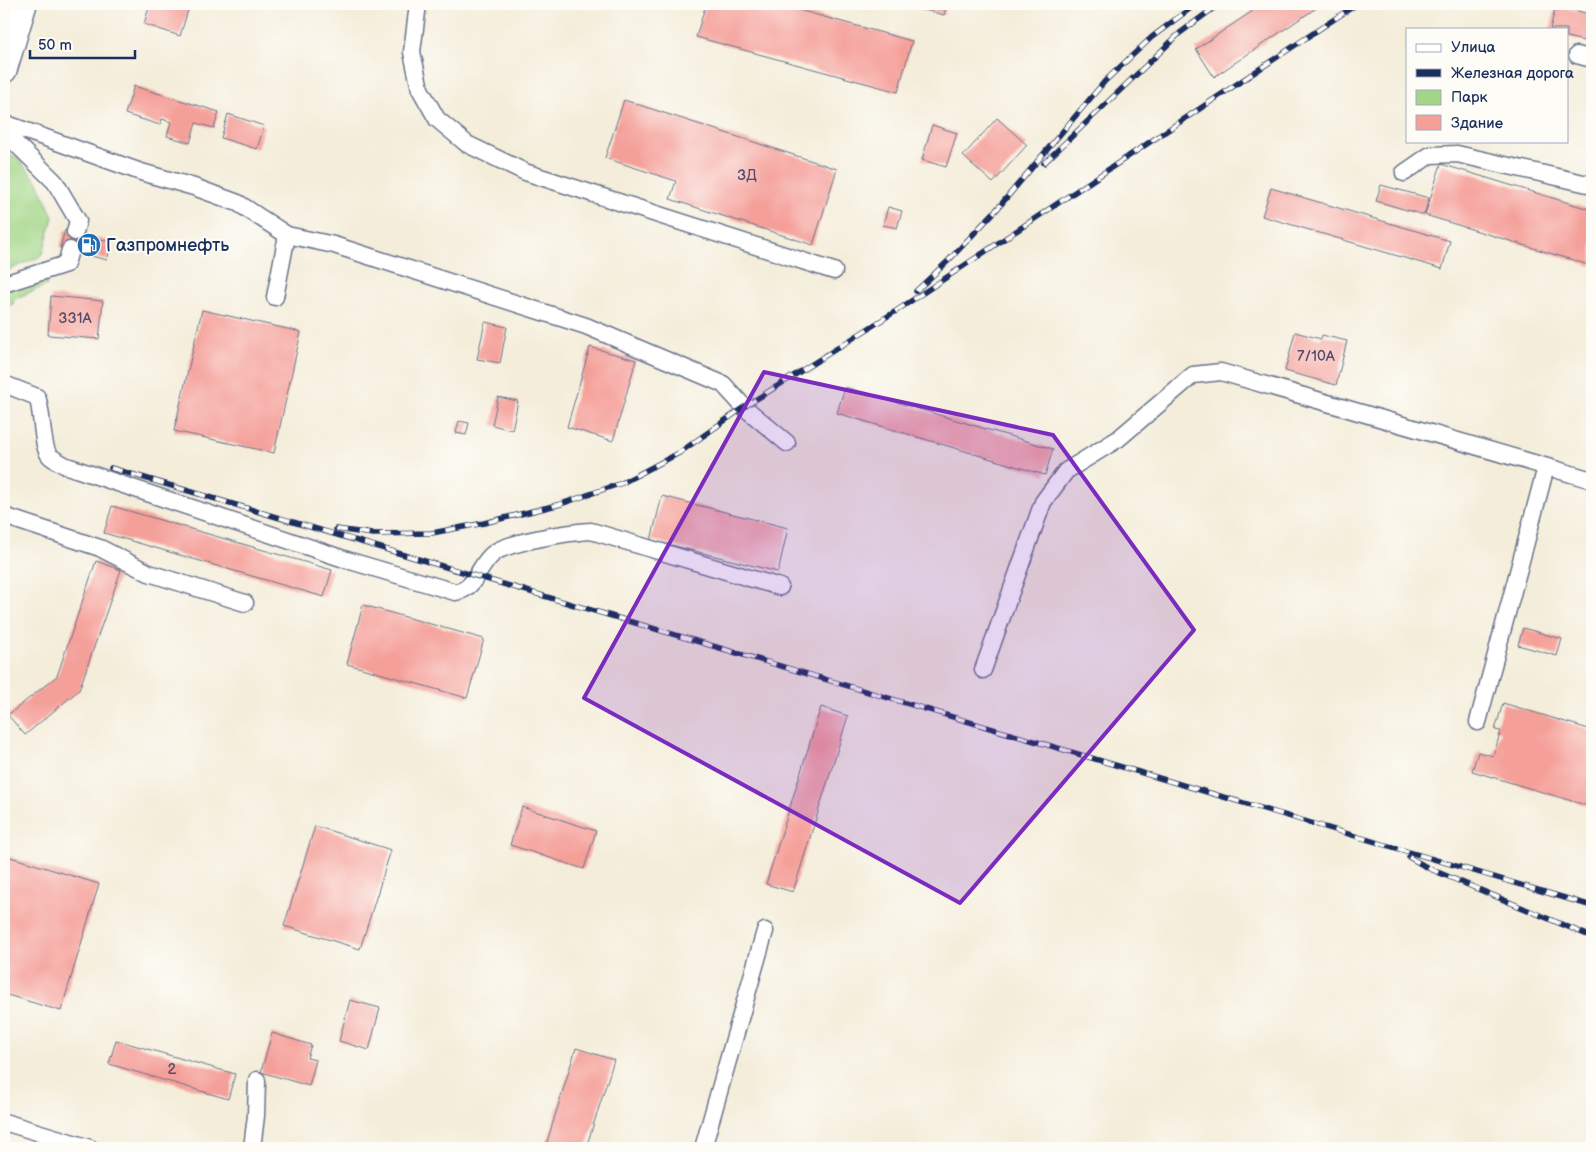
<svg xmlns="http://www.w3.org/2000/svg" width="1596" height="1152" font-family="'Balsamiq Sans',sans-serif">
  <rect width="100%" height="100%" fill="#fdfcf7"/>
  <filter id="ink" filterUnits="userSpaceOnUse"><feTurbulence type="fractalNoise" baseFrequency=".02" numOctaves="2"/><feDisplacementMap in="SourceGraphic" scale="10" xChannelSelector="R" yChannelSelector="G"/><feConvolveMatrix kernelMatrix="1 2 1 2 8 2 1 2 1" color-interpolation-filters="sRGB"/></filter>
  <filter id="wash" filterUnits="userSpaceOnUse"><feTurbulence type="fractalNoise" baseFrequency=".0096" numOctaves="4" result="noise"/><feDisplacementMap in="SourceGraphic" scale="20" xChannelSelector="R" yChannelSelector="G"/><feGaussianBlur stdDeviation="1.12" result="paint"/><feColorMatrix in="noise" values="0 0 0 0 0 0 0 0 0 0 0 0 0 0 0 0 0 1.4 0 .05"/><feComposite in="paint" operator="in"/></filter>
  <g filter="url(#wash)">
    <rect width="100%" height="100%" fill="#f4edda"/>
    <g fill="#a2d686" stroke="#5e8272">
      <path d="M4 155 14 156 17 158 38 182 53 217 43 253 39 257 4 272Z"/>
      <path d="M45 278 47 285 14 299 13 304 4 308V290Z"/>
    </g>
    <g id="blocks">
      <g fill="#f59f99">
        <path d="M150 4H190L180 36 144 24Z"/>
        <path d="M706 4H777L912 41 898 92 696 37Z"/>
        <path d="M902 4H947L944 15Z"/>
        <path d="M1263 4H1322L1214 77 1196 49Z"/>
        <path d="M1556 5 1592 15V43L1567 37V29H1550Z"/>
        <path d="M134 86 219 112 214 128 196 123 190 143 167 136 171 122 162 119 160 125 125 114Z"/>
        <path d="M624 100 837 169 813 245 670 199 676 181 605 158Z"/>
        <path d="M228 114 264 126 257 149 221 138Z"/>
        <path d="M997 118 1027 145 993 183 963 156Z"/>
        <path d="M932 125 957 133 946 167 922 160Z"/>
        <path d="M1441 164 1592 210V266L1425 215Z"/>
        <path d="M1381 185 1429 198 1424 215 1376 201Z"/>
        <path d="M1271 188 1450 241 1442 269 1262 216Z"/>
        <path d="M888 207 902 211 897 228 883 225Z"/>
        <path d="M65 230 112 242 107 260 60 248Z"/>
        <path d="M51 296 103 301 99 339 48 335Z"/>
        <path d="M202 310 301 332 274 453 174 431Z"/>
        <path d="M485 322 507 327 500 363 477 359Z"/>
        <path d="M1295 332 1321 339 1322 335 1347 341 1336 385 1285 371Z"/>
        <path d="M590 347 636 360 613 441 567 427Z"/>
        <path d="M845 387 1053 449 1045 475 837 413Z"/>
        <path d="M498 397 518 401 512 430 492 425Z"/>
        <path d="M459 421 469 423 466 435 456 433Z"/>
        <path d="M662 496 788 528 778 572 651 540Z"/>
        <path d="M112 506 332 570 324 597 104 533Z"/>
        <path d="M96 561 121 570 79 690 25 735 8 715 57 676Z"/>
        <path d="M363 605 484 639 467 698 347 664Z"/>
        <path d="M1523 628 1562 639 1557 656 1518 645Z"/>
        <path d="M1503 703 1592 730V807L1472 771 1478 752 1493 756 1501 731 1495 730Z"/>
        <path d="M821 707 848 716 793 892 766 884Z"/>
        <path d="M522 807 596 831 584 869 510 845Z"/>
        <path d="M315 826 391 850 360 949 284 926Z"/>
        <path d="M4 855 99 884 61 1011 4 994Z"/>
        <path d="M350 1000 380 1008 369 1050 339 1041Z"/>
        <path d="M272 1033 311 1045 307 1058 316 1060 309 1086 261 1072Z"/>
        <path d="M116 1040 235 1074 228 1099 109 1064Z"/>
        <path d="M576 1048 614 1060 586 1148H556L546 1145Z"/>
      </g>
    </g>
  </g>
  <g filter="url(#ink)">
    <use href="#blocks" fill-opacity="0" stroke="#677289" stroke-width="1"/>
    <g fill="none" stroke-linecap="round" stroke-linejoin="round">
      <g stroke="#677289" stroke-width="19">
        <g id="minor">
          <path d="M418 4 412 52 420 89 437 119 467 144 525 172 834 271"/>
          <path d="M1577 55 1592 59"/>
          <path d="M4 123 141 172 194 187 238 203 287 235 334 245 586 326 723 384 744 407 787 443"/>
          <path d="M4 132 55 182 78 221 75 232"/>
          <path d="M1404 173 1430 155 1457 154 1592 185"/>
          <path d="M4 284 66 264 70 250"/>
          <path d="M275 297 287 235"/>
          <path d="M4 384 37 397C43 411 41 447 50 456 54 460 60 462 64 465L347 560 455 592C477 590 479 561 497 551 516 541 569 532 591 531L780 587"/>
          <path d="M4 516 100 548 149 573 245 603"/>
          <path d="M983 670 1043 502 1066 471 1118 439 1193 375 1221 372 1592 480"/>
          <path d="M1478 722 1546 467"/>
          <path d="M4 1122 90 1148"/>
          <path d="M252 1148 256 1116 257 1080"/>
          <path d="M703 1148 765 931"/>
        </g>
      </g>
      <g stroke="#677289" stroke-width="28">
        <path id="highway" d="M4 70 24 4"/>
      </g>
      <use href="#minor" stroke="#fff" stroke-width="16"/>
      <use href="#highway" stroke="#fff" stroke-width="25"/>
      <g stroke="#1b2f5e" stroke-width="5.5">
        <g id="rail">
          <path d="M1044 163 1180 33 1219 4"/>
          <path d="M916 291 948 261 998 208 1105 81 1152 37 1196 4"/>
          <path d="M111 468 1592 906"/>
          <path d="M336 529 373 534 432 533 484 523 561 504 622 483 679 453 744 407 896 311 1357 4"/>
          <path d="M1409 857 1428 868 1592 937"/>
        </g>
      </g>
      <use href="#rail" stroke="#fdfcf7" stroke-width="4" stroke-dasharray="11" stroke-linecap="butt"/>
    </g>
  </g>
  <path fill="#7b2cbf" fill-opacity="0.2" stroke="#7b2cbf" stroke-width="4" stroke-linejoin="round" d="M764 372 1053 435 1194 630 960 903 584 698Z"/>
  <defs>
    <g id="fuel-disc" transform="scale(1.25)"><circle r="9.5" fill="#1f6fb2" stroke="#fdfcf7"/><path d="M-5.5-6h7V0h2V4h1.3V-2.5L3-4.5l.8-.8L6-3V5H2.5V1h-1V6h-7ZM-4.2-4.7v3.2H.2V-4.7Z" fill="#fff"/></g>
  </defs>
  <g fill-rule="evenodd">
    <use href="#fuel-disc" x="89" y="245"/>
  </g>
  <g text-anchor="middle" stroke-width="4" stroke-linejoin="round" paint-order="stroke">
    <g font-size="15" fill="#524b6d">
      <text x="747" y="180">3Д</text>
      <text x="75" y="323">331А</text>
      <text x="1316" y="361">7/10А</text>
      <text x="172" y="1074">2</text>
    </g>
    <g font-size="18" fill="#1b2f5e" stroke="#fdfcf7" text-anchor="start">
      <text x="106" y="251">Газпромнефть</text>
    </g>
  </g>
  <rect width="1596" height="1152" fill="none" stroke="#fdfcf7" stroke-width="20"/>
  <rect x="1406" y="28" width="162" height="115" fill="#fdfcf7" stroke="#a3aaba"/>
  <rect x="1416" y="44" width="25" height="8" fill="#ffffff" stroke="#a3aaba"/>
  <text x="1451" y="52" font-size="15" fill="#1b2f5e">Улица</text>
  <rect x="1416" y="69" width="25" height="8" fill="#1b2f5e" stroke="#a3aaba"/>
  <text x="1451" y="78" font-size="15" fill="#1b2f5e">Железная дорога</text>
  <rect x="1416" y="90" width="25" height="15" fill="#a2d686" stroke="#a3aaba"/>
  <text x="1451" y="102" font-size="15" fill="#1b2f5e">Парк</text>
  <rect x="1416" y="115" width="25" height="15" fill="#f59f99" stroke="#a3aaba"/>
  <text x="1451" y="128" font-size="15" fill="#1b2f5e">Здание</text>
  <path d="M30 50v8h105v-8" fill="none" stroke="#1b2f5e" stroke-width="2.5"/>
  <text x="38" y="50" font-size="15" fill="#1b2f5e" stroke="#fdfcf7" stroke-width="4" paint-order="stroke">50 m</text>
</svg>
